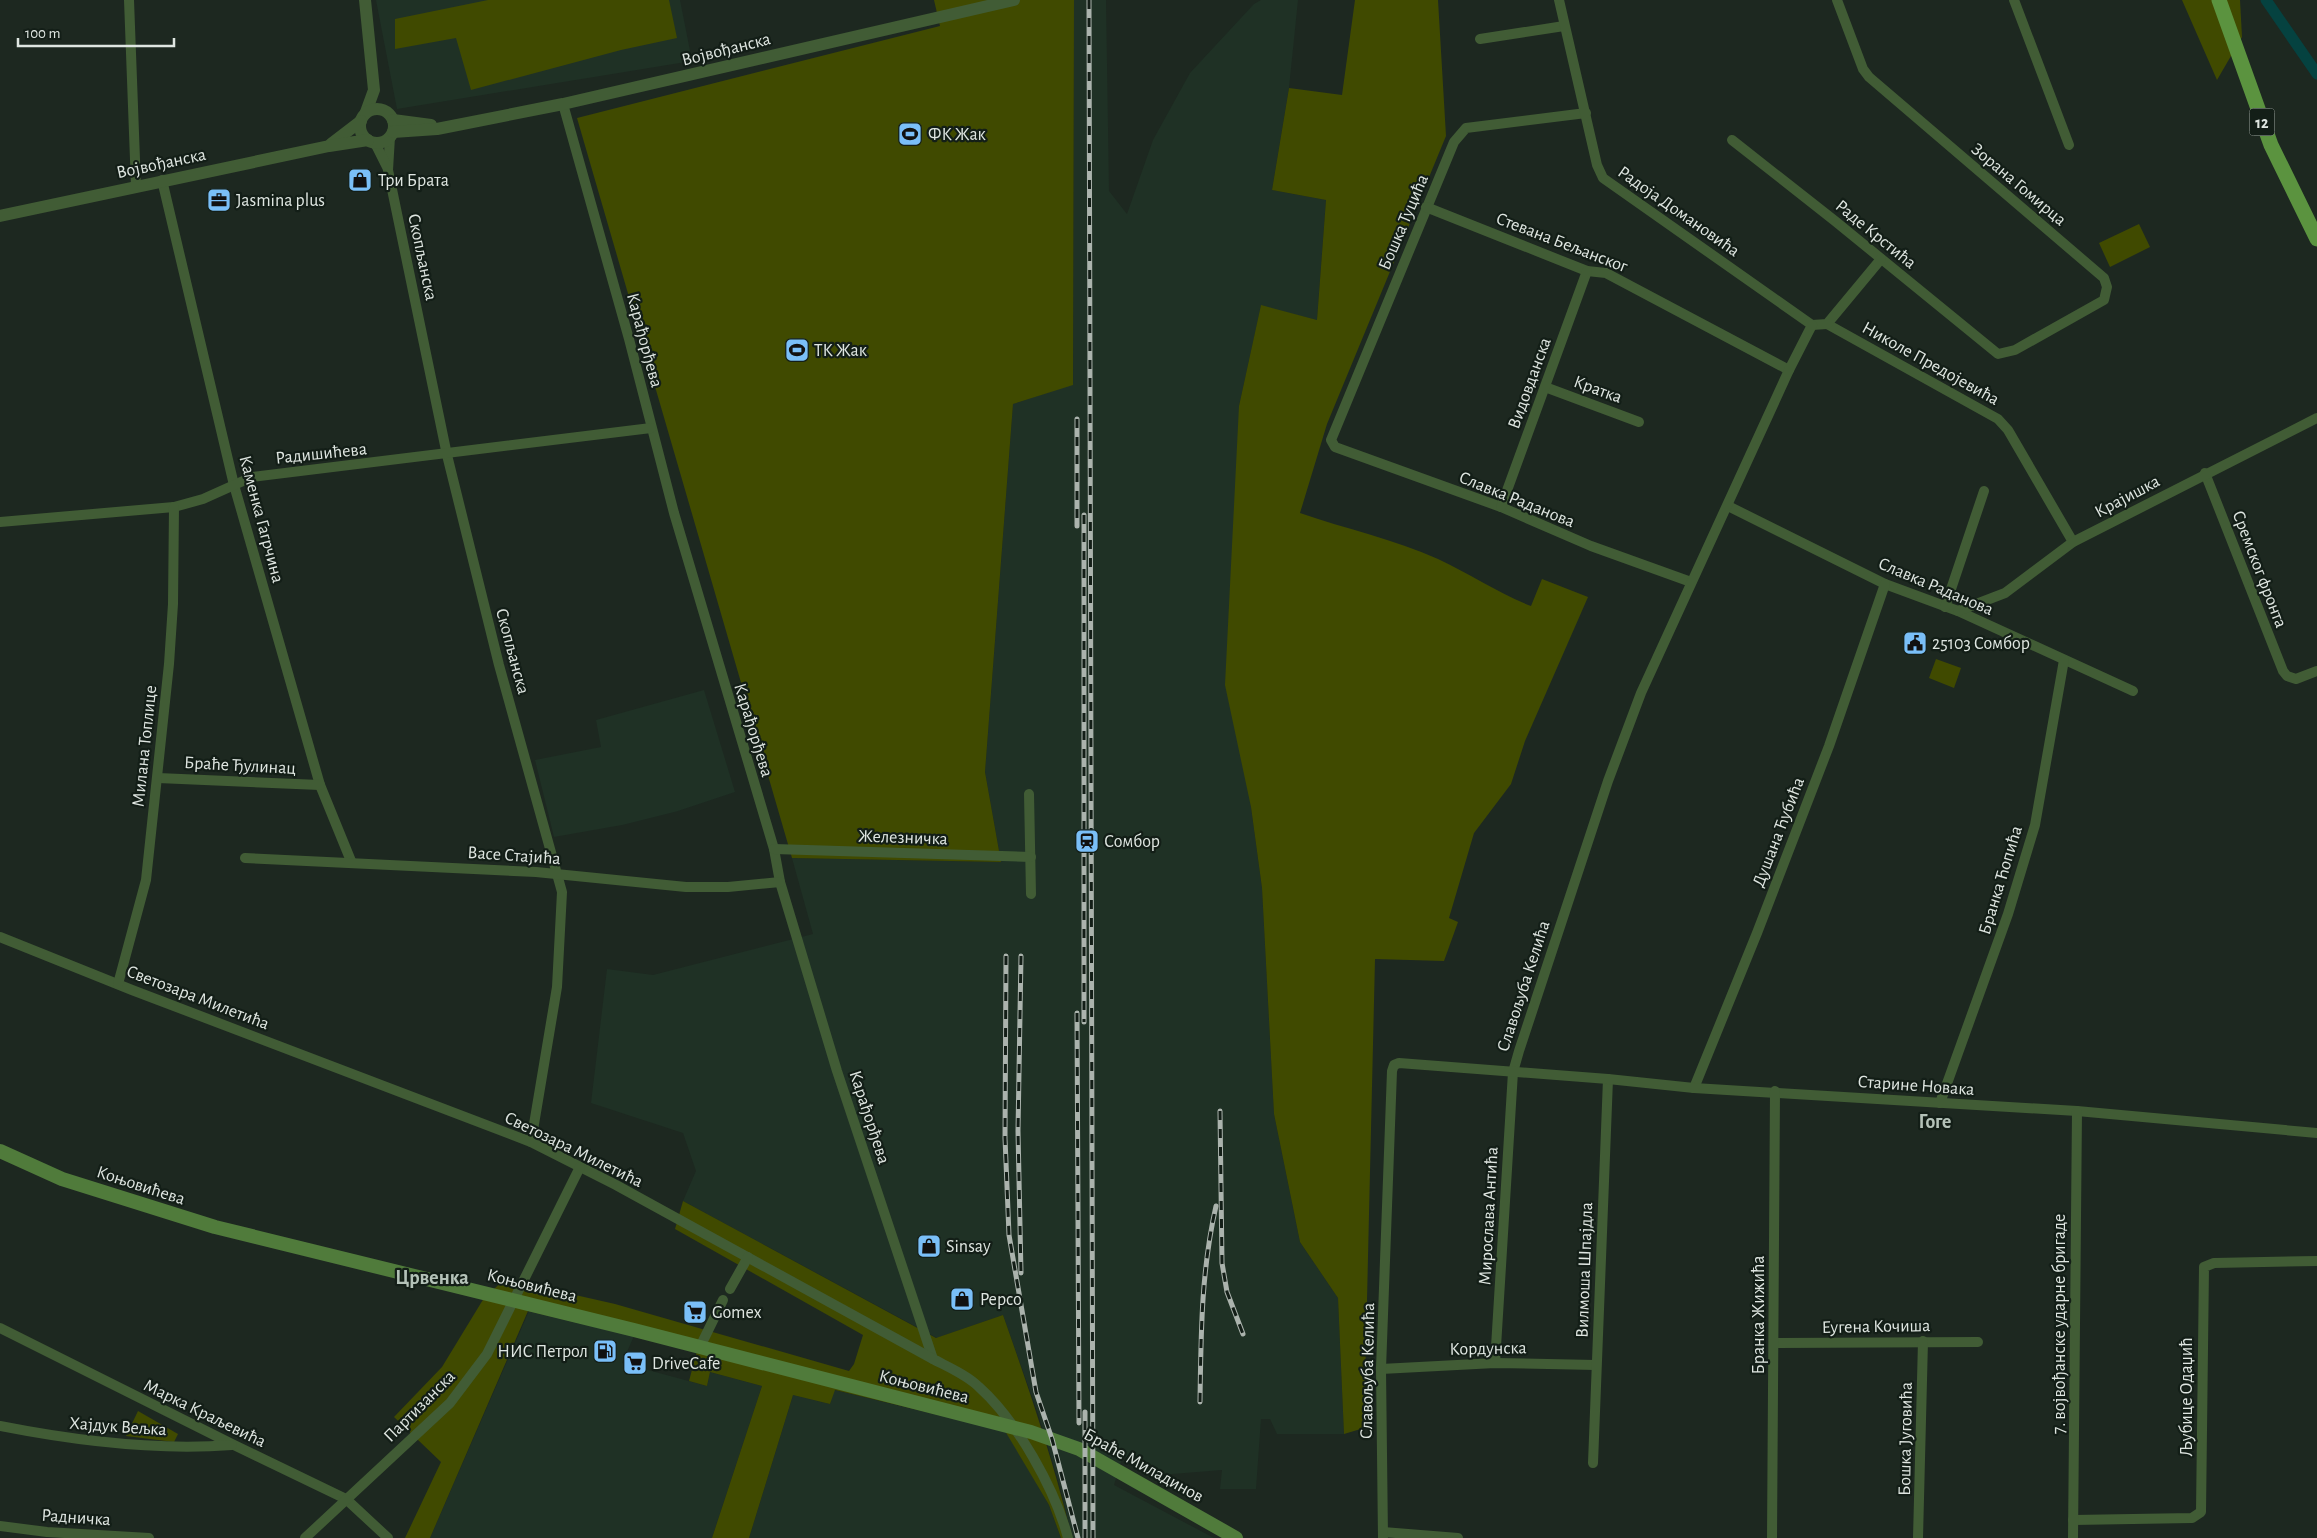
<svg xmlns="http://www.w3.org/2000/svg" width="2317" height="1538" font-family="'Alegreya Sans',sans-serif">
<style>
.built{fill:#1f3125}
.green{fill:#404a00}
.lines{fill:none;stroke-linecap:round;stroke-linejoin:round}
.canal{stroke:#054240;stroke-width:11}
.minor{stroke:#415c35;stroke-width:10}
.tertiary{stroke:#415c35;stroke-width:12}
.secondary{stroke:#507b3b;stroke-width:14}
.primary{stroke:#5b933f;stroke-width:15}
.rail-casing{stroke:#abb3ad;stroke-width:5}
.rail{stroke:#131e17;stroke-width:3;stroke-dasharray:9;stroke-linecap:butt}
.labels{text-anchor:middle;stroke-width:4.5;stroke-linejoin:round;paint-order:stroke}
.shield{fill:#131e17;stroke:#a2aaa4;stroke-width:1}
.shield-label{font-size:16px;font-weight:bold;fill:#dfe6e1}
.street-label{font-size:18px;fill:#dfe6e1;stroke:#131e17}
.poi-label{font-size:18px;fill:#dfe6e1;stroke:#131e17;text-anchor:start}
.quarter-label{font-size:20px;font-weight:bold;fill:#b4c2b8;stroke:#131e17}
</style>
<rect width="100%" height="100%" fill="#1d2820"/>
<g class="built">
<path d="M376,0H680L692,61L397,109Z"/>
<path d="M1074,0H1106L1109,191L1127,214L1153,140L1190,73L1254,4L1261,0H1298L1289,88L1272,190L1326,200L1317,320L1261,306L1239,406L1251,807L1262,888L1274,1114L1300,1242L1338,1298L1344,1434H1277L1270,1419H1261L1256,1489H1220L1222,1470L1160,1475L1123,1455L1114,1485L1214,1538H1072L1060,1487L1038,1414L1003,1315L937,1338L683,1201L696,1171L683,1133L591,1103L607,969L653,975L813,934L792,858L1001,862L985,772L1013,404L1073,384Z"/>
<path d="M704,690L735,792L678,811L622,825L554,837L535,760L601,747L596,720Z"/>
<path d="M529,1311L634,1336L622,1363L707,1386L710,1372L762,1386L712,1538H430Z"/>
<path d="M834,1390L1006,1431L1049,1505L1061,1538H749L793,1395L830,1404Z"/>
</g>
<g class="green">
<path d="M488,0H669L677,38L621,50L471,90L456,38L395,49V19Z"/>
<path d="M934,0H1074L1073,385L1013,404L985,772L1001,862L792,858L577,118L940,26Z"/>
<path d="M1355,0H1438L1446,136L1327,424L1300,513C1346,529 1394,539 1438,559C1470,574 1498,593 1531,606L1542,579L1588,597L1525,741L1511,784L1474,833L1449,918L1458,922L1444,961L1375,959L1364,1428L1344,1434L1338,1298L1300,1242L1274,1114L1262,888L1251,807L1225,685L1239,406L1261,305L1317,320L1326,200L1272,190L1289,88L1342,95Z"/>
<path d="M2182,0H2240L2242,37L2217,80Z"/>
<path d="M2139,224L2150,247L2110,267L2099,243Z"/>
<path d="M1936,659L1961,668L1954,688L1929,678Z"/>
<path d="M683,1201L936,1338L1003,1315C1029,1389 1054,1462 1072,1538H1061L1049,1505L1005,1431L835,1390L830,1404L793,1395L749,1538H712L762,1386L710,1372L707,1386L689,1381L697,1351L528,1311L430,1538H405L441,1462L394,1417L442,1367L484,1298L505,1279L615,1304L849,1371L854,1364L863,1335L675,1229Z"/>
<path d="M138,1411L178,1434L174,1442L126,1436Z"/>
</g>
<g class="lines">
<path class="canal" d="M2266,0L2317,74"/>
<g class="minor">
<path d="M129,0L136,186"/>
<path d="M2014,0L2069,145"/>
<path d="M1480,39L1564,26"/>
<path d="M563,104L629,339L674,513L774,849L780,882L837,1071L933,1359"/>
<path d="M1586,113L1466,128L1454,142L1331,440L1335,447L1501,507L1591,546L1691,582"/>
<path d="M390,137L388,170L447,455L499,665L562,892L557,987L531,1142"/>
<path d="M1732,140L1835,221L1998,354L2015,350L2104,300L2107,287L2104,278L1869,77L1863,69L1837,0"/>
<path d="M375,143L388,169"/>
<path d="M162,180L234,485L320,785L351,861"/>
<path d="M1426,207L1587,271L1606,273L1789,370"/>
<path d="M1827,324L1998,419L2008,430L2073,542"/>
<path d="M1812,325L1827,324L1881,259"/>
<path d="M1545,387L1639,422"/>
<path d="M2205,473L2283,671L2287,676L2296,679L2317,671"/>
<path d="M1728,506L1885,584L1958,611L2133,691"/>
<path d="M1501,507L1587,271"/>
<path d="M0,522L174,507L203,499L252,477L651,428"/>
<path d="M1945,607L1984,491"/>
<path d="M1958,611L2005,593L2073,542L2317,418"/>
<path d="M158,778L320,785"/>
<path d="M1029,794L1031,894"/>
<path d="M774,849L1031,857"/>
<path d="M245,858L536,872L686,887H728L780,882"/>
<path d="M0,937L132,990L531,1142L616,1185L933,1359C948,1367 967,1375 979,1387C1017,1421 1055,1489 1068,1538"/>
<path d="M118,984L146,880L169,664L173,604L174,507"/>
<path d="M1694,1088L1757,933L1829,746L1885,584"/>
<path d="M1940,1103L2008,914L2035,825L2064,660"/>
<path d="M730,1289L748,1257"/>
<path d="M0,1328L234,1445L346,1499L388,1538"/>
<path d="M1774,1343L1978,1342"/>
<path d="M700,1347L723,1300"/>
<path d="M1495,1363L1513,1072L1519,1051L1608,781L1641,693L1789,370L1812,325L1603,178L1597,165L1559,0"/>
<path d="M1381,1369L1495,1363L1596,1365"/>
<path d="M0,1426C76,1441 155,1451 232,1445"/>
<path d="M1593,1463L1608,1079"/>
<path d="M2073,1520L2192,1518L2201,1512L2204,1267L2214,1263L2317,1261"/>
<path d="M0,1526L47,1532L149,1538"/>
<path d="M1383,1532L1458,1538"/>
<path d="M305,1538L450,1403L487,1354L580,1167"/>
<path d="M1383,1538L1381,1369L1392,1071L1394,1065L1399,1063L1608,1079L1694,1088L2077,1111L2317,1133"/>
<path d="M1772,1538L1775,1091"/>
<path d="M1918,1538L1923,1341"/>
<path d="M2073,1538L2077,1111"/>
</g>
<g class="tertiary">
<path d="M365,0L374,90L366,112"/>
<circle cx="377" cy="126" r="17"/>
<path d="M393,120L431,125"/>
<path d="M393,132L437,129L563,104L1014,0"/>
<path d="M331,144L361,121"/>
<path d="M0,216L329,146L368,140"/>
</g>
<path class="secondary" d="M0,1151L62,1179L215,1227L634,1330L1031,1432L1079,1449L1236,1538"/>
<path class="primary" d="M2219,0L2271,145L2317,239"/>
<g class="rail-casing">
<g id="rail">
<path d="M1089,0L1093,1538"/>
<path d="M1077,419V526"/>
<path d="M1084,515V1022"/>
<path d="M1006,956L1005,1138L1009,1235L1036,1392L1052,1439L1078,1538"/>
<path d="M1021,956L1018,1131L1021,1273"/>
<path d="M1077,1013L1079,1423"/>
<path d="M1220,1111L1222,1263L1227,1292L1243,1334"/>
<path d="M1200,1402C1201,1334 1201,1272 1216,1206"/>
<path d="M1085,1538V1412"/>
</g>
</g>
<use href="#rail" class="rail"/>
</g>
<defs>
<g id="stadium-square" transform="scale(1.25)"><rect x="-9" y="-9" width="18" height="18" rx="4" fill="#7abff8" stroke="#131e17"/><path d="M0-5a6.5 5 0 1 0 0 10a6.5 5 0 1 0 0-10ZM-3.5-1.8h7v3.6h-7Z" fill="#111"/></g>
<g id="shop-square" transform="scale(1.25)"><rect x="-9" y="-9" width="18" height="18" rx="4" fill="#7abff8" stroke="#131e17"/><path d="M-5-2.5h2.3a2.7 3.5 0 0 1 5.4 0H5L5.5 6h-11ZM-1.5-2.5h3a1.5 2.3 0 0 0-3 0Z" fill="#111"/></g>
<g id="office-square" transform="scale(1.25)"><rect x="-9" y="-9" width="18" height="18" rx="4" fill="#7abff8" stroke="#131e17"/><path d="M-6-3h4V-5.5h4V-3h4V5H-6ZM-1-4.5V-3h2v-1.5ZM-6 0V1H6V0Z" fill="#111"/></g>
<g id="civic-square" transform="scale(1.25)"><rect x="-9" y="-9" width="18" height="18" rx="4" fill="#7abff8" stroke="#131e17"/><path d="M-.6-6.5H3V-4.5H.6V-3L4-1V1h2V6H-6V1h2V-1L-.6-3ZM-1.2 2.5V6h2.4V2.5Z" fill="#111"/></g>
<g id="station-square" transform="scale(1.25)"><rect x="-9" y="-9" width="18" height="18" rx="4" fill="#7abff8" stroke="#131e17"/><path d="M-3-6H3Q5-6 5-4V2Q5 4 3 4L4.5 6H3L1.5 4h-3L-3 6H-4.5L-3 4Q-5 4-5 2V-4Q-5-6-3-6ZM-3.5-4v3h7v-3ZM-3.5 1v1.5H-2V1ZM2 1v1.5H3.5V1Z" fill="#111"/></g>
<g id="supermarket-square" transform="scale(1.25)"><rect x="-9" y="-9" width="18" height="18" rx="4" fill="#7abff8" stroke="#131e17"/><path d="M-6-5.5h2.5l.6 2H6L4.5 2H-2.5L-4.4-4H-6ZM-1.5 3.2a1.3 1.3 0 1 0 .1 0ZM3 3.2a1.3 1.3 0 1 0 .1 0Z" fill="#111"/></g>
<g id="fuel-square" transform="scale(1.25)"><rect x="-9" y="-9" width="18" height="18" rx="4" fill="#7abff8" stroke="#131e17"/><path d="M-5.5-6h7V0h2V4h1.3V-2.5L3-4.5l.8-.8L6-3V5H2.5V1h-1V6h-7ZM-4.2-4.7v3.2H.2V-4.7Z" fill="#111"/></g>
</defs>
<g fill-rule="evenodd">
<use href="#stadium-square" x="910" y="134"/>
<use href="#shop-square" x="360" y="180"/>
<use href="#office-square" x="219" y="200"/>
<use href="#stadium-square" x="797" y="350"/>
<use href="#civic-square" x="1915" y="643"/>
<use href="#station-square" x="1087" y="841"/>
<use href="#shop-square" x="929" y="1246"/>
<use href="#shop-square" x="962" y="1299"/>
<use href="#supermarket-square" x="695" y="1312"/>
<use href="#fuel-square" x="605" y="1351"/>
<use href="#supermarket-square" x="635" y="1363"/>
</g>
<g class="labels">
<rect class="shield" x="2249.5" y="108.5" width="25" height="27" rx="4"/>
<g class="shield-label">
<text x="2262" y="128">12</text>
</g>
<g class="street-label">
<text transform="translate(726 49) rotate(-14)" y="6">Војвођанска</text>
<text transform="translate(161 163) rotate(-12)" y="6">Војвођанска</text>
<text transform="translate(2019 184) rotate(40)" y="6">Зорана Гомирца</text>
<text transform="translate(1679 211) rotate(35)" y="6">Радоја Домановића</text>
<text transform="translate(1403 222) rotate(-67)" y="6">Бошка Туцића</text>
<text transform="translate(1876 234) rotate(39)" y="6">Раде Крстића</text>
<text transform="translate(1562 242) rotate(21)" y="6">Стевана Бељанског</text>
<text transform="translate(423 257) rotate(78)" y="6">Скопљанска</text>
<text transform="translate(645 340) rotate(75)" y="6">Карађорђева</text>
<text transform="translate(1931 363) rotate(29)" y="6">Николе Предојевића</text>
<text transform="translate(1529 383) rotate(-70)" y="6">Видовданска</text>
<text transform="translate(1598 389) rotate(20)" y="6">Кратка</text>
<text transform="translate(321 453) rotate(-6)" y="6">Радишићева</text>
<text transform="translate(2127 496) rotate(-28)" y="6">Крајишка</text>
<text transform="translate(1517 499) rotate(22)" y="6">Славка Раданова</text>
<text transform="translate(262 519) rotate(75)" y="6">Каменка Гагрчина</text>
<text transform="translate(2260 569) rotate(69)" y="6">Сремског фронта</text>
<text transform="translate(1936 586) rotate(23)" y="6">Славка Раданова</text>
<text transform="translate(513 651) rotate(75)" y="6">Скопљанска</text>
<text transform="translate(754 730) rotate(73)" y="6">Карађорђева</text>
<text transform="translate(144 746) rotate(-84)" y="6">Милана Топлице</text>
<text transform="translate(240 765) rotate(3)" y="6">Браће Ђулинац</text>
<text transform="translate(1778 832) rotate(-69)" y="6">Душана Ћубића</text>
<text transform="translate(903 837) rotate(2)" y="6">Железничка</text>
<text transform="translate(514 855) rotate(4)" y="6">Васе Стајића</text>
<text transform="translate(2000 880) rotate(-73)" y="6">Бранка Ћопића</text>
<text transform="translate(1523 986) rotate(-72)" y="6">Славољуба Келића</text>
<text transform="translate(198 997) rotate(21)" y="6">Светозара Милетића</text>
<text transform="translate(1916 1085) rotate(4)" y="6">Старине Новака</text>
<text transform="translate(870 1117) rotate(72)" y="6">Карађорђева</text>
<text transform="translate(574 1149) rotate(26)" y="6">Светозара Милетића</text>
<text transform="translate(141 1185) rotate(18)" y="6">Коњовићева</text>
<text transform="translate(1488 1216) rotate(-87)" y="6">Мирослава Антића</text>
<text transform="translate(1584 1270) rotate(-88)" y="6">Вилмоша Шпајдла</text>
<text transform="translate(532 1285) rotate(14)" y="6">Коњовићева</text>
<text transform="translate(1758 1315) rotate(-90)" y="6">Бранка Жижића</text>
<text transform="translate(2059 1324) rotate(-90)" y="6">7. војвођанске ударне бригаде</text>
<text transform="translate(1876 1326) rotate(-1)" y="6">Еугена Кочиша</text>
<text transform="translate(1488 1348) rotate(-1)" y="6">Кордунска</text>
<text transform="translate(1367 1371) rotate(-89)" y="6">Славољуба Келића</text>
<text transform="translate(924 1386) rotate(14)" y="6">Коњовићева</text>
<text transform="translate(2186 1397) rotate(-90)" y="6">Љубице Одаџић</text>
<text transform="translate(419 1406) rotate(-45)" y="6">Партизанска</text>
<text transform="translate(205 1413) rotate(26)" y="6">Марка Краљевића</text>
<text transform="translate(118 1426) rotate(4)" y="6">Хајдук Вељка</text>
<text transform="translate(1905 1439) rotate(-89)" y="6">Бошка Југовића</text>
<text transform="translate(1144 1465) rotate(29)" y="6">Браће Миладинов</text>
<text transform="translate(76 1517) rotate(4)" y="6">Радничка</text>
</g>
<g class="poi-label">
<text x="928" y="140">ФК Жак</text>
<text x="378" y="186">Три Брата</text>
<text x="236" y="206">Jasmina plus</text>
<text x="814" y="356">ТК Жак</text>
<text x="1932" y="649">25103 Сомбор</text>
<text x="1104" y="847">Сомбор</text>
<text x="946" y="1252">Sinsay</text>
<text x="980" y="1305">Pepco</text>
<text x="712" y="1318">Gomex</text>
<text x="588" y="1357" text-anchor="end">НИС Петрол</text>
<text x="652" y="1369">DriveCafe</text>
</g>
<g class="quarter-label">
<text x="1935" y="1128">Гоге</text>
<text x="432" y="1284">Црвенка</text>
</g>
</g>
<path d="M18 38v8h156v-8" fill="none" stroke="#dfe6e1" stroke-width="2.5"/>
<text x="25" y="38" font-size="15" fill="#dfe6e1" stroke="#131e17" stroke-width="4" paint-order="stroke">100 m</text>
</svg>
